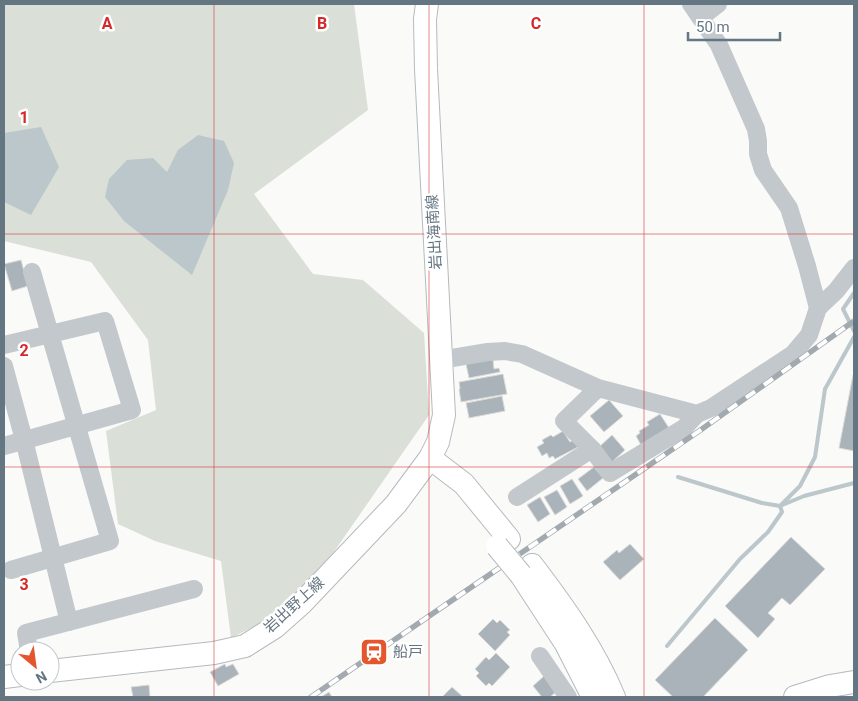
<svg xmlns="http://www.w3.org/2000/svg" width="858" height="701" font-family="Roboto,'Noto Sans JP',sans-serif">
<style>
.green{fill:#dadfd7}
.water{fill:#bbc7cb}
.lines{fill:none;stroke-linecap:round;stroke-linejoin:round}
.stream{stroke:#bbc7cb;stroke-width:4}
.building{fill:#aab3b9;stroke:#dcdcda}
.major-casing{stroke:#b5babe;stroke-width:24}
.minor{stroke:#c3c8cc;stroke-width:18}
.major{stroke:#fff;stroke-width:22}
.rail-casing{stroke:#a2aab0;stroke-width:5.5}
.rail{stroke:#fff;stroke-width:4;stroke-dasharray:11;stroke-linecap:butt}
.major-bridge-casing{stroke:#b5babe;stroke-width:24;stroke-linecap:butt}
.major-bridge{stroke:#fff;stroke-width:22}
.grid{fill:none;stroke:#d62828;stroke-width:1;stroke-opacity:0.55}
.labels{text-anchor:middle;stroke-width:5;stroke-linejoin:round;paint-order:stroke}
.street-label{font-size:15px;fill:#657683;stroke:#fff}
.poi-label{font-size:15px;fill:#657683;stroke:#fff;text-anchor:start}
.grid-label{font-size:16px;text-anchor:middle;font-weight:bold;fill:#d62828;stroke:#fff;stroke-width:5;stroke-linejoin:round;paint-order:stroke}
</style>
<rect width="100%" height="100%" fill="#fafaf8"/>
<path class="green" d="M4,4H354L368,110L254,194L313,274L363,280L424,333L429,415L315,579L281,613L231,638L221,561L155,541L118,524L106,431L156,410L148,340L91,262L4,241Z"/>
<g class="water">
<path d="M41,127L59,167L31,215L4,202V133Z"/>
<path d="M198,135L224,141L234,163L228,190L192,275L124,221L105,197L109,179L127,160L153,158L167,172L178,150Z"/>
</g>
<g class="lines">
<g class="stream">
<path d="M854,293L843,309L854,331"/>
<path d="M678,477L762,503L780,506L804,496L854,483"/>
<path d="M780,506L800,486L815,457L825,389L854,337"/>
<path d="M667,646L740,559L768,532L782,512L780,506"/>
</g>
</g>
<g class="building">
<path d="M21,260L28,286L12,291L4,264Z"/>
<path d="M493,359L494,369L499,368L500,372L469,378L466,364Z"/>
<path d="M503,374L507,394L461,402L459,389H460L459,382Z"/>
<path d="M853,375L854,376V451L839,448Z"/>
<path d="M502,396L505,411L469,418L466,403Z"/>
<path d="M609,400L623,416L604,432L590,416Z"/>
<path d="M660,414L669,428L641,445L636,436L640,433L639,431L649,425L647,422Z"/>
<path d="M563,431L570,442L575,439L580,446L555,459L553,456L549,458L547,453L542,456L537,447L544,443L542,440L551,435L553,437Z"/>
<path d="M612,435L625,450L612,462L599,447Z"/>
<path d="M594,467L603,478L587,491L578,479Z"/>
<path d="M572,479L583,496L570,504L560,486Z"/>
<path d="M557,490L567,507L555,515L544,497Z"/>
<path d="M540,497L550,514L538,522L527,505Z"/>
<path d="M791,537L825,569L790,605L782,598L768,613L775,619L758,638L725,606Z"/>
<path d="M630,544L644,559L620,580L603,562L617,550L619,553Z"/>
<path d="M715,618L748,650L703,697H673L655,680Z"/>
<path d="M493,619L497,623L500,620L510,630L507,632L510,635L495,651L478,634Z"/>
<path d="M496,653L510,667L492,686L489,683L486,686L476,676L479,673L475,669L486,657L489,660Z"/>
<path d="M225,664L226,667L233,664L239,674L218,686L210,672Z"/>
<path d="M544,676L557,691L550,697H542L533,686Z"/>
<path d="M149,685L150,697H133L131,687Z"/>
<path d="M452,687L463,697H442Z"/>
<path d="M329,692L332,697H321Z"/>
</g>
<g class="lines">
<g class="major-casing">
<g id="major">
<path d="M430,458L464,484L509,539"/>
<path d="M532,565C564,607 594,649 614,697"/>
<path d="M521,575L566,644L593,697"/>
<path d="M50,671L214,653L245,646L275,627L302,603L396,504L430,458L438,442L444,415L426,69L425,19L427,4"/>
<path d="M4,677L20,675"/>
<path d="M795,697L830,686L854,682"/>
</g>
</g>
<g class="minor">
<path d="M691,4L719,45L756,129L758,141V154L763,170L789,208L807,266L818,308"/>
<path d="M701,17L718,4"/>
<path d="M4,345L105,321L132,410L4,446"/>
<path d="M440,360L488,352L505,351L522,354L598,388L697,414L684,428L610,473L592,449L564,421L598,388"/>
<path d="M4,366L24,440L69,622"/>
<path d="M697,414L711,408L793,354L809,335L818,308L836,291L854,268"/>
<path d="M517,497L592,449"/>
<path d="M11,570L110,541L32,272"/>
<path d="M29,651L26,633L194,589"/>
<path d="M540,656L568,697"/>
</g>
<use href="#major" class="major"/>
<g class="rail-casing">
<path id="rail" d="M311,697L702,429L854,321"/>
</g>
<use href="#rail" class="rail"/>
<g class="major-bridge-casing">
<path id="major-bridge" d="M497,546L521,575"/>
</g>
<use href="#major-bridge" class="major-bridge"/>
</g>
<path class="grid" d="M214,4V697M429,4V697M644,4V697M4,234H854M4,467H854"/>
<defs>
<g id="station-square" transform="scale(1.4375)"><rect x="-9" y="-9" width="18" height="18" rx="4" fill="#e4572e" stroke="#fff"/><path d="M-3-6H3Q5-6 5-4V2Q5 4 3 4L4.5 6H3L1.5 4h-3L-3 6H-4.5L-3 4Q-5 4-5 2V-4Q-5-6-3-6ZM-3.5-4v3h7v-3ZM-3.5 1v1.5H-2V1ZM2 1v1.5H3.5V1Z" fill="#fff"/></g>
</defs>
<g fill-rule="evenodd">
<use href="#station-square" x="374" y="652"/>
</g>
<g class="labels">
<g class="street-label">
<text transform="translate(434 232) rotate(-93)" y="5">岩出海南線</text>
<text transform="translate(294 605) rotate(-42)" y="5">岩出野上線</text>
</g>
<g class="poi-label">
<text x="393" y="657">船戸</text>
</g>
</g>
<g class="grid-label">
<text x="107" y="29">A</text>
<text x="322" y="29">B</text>
<text x="536" y="29">C</text>
<text x="24" y="123">1</text>
<text x="24" y="356">2</text>
<text x="24" y="590">3</text>
</g>
<rect width="858" height="701" fill="none" stroke="#657683" stroke-width="10"/>
<g transform="translate(35 666) rotate(151)"><circle r="24" fill="#ffffff" stroke="#c1c8cd"/>
<path d="M0-4L9 19L0 12L-9 19Z" fill="#e4572e"/>
<text y="-8" font-size="14" font-weight="bold" text-anchor="middle" fill="#657683">N</text>
</g>
<path d="M688 32v8h92v-8" fill="none" stroke="#657683" stroke-width="2.5"/>
<text x="696" y="32" font-size="15" fill="#657683" stroke="#ffffff" stroke-width="4" paint-order="stroke">50 m</text>
</svg>
